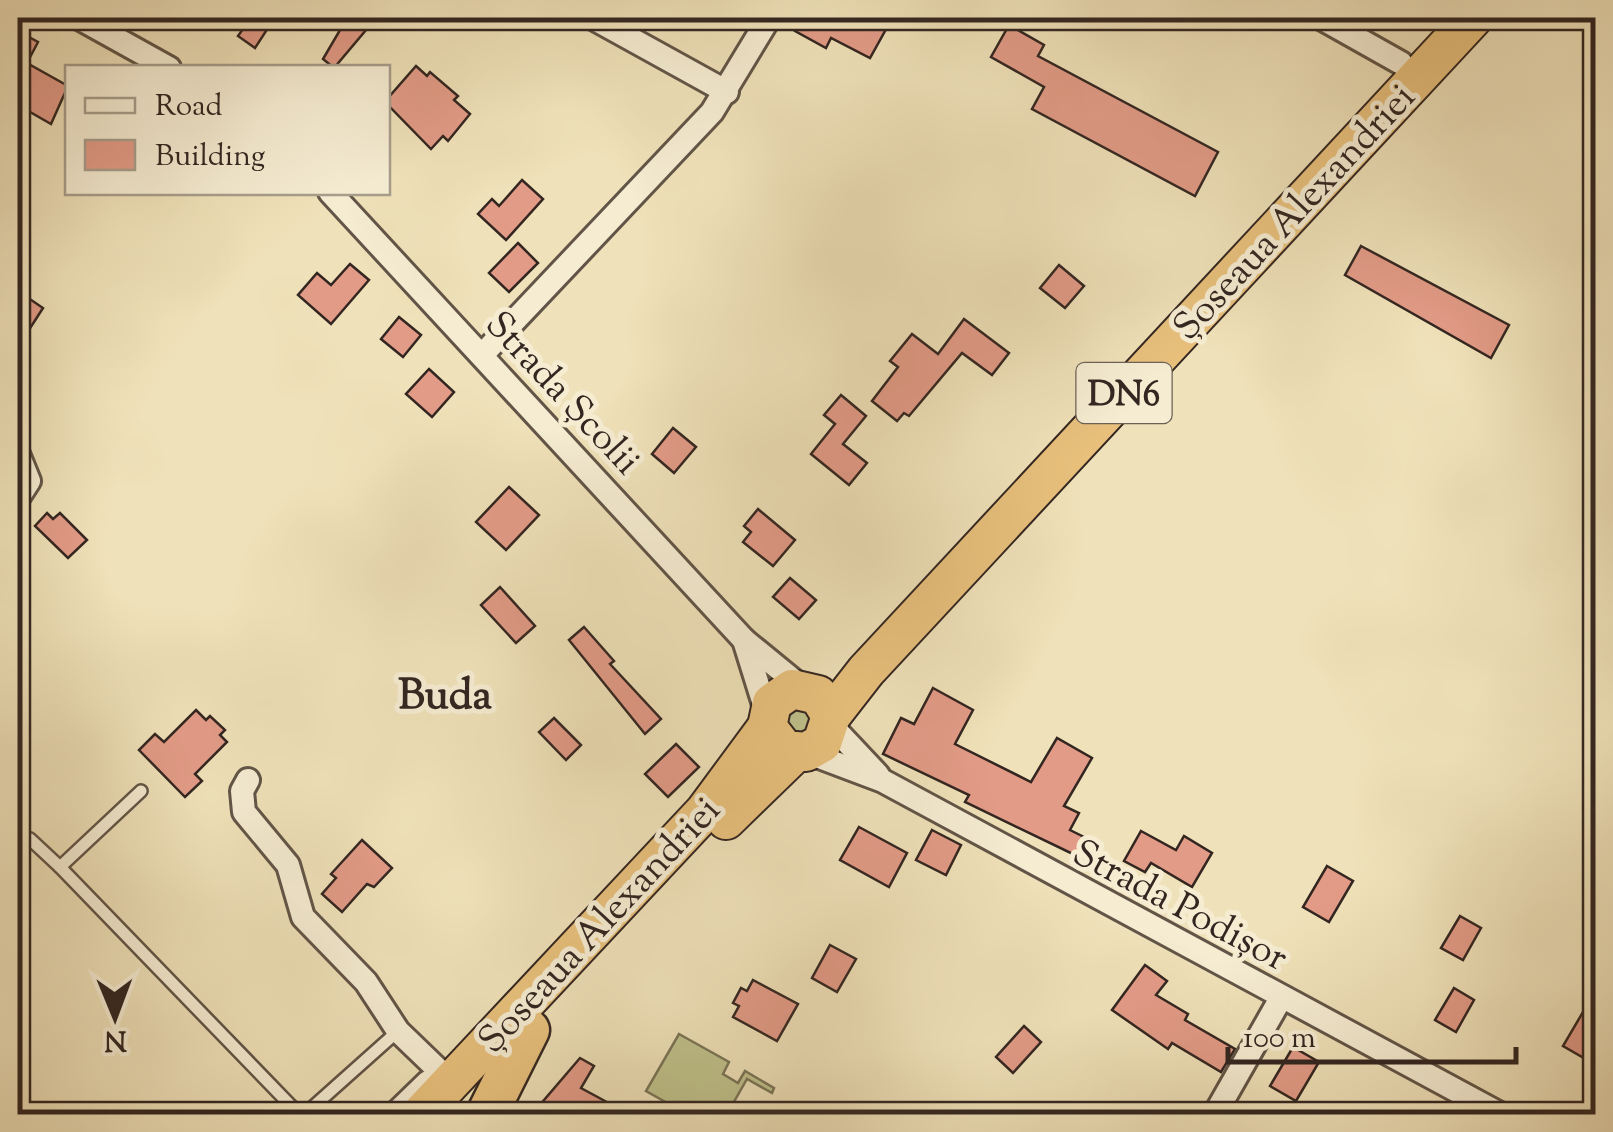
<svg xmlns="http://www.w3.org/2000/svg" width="1613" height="1132" font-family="'Sorts Mill Goudy',serif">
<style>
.green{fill:#bfc18b;stroke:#797456;stroke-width:2.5}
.building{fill:#e29b87;stroke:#332621;stroke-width:2.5}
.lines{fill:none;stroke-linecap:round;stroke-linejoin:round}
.service-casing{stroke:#625547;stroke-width:16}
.minor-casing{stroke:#625547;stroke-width:28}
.trunk-casing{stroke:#332621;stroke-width:42}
.motorway-casing{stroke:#332621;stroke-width:45}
.service{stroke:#f5ecd2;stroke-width:11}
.minor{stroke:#f5ecd2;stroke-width:22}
.trunk{stroke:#e8c07c;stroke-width:38}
.motorway{stroke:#e8c07c;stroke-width:40}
.labels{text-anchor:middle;stroke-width:10;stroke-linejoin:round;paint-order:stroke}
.shield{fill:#f5ecd2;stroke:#6d6156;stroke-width:2.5}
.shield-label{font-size:35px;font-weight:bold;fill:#332621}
.street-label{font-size:38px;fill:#332621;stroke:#f5ecd2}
.quarter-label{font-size:42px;font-weight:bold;fill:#332621;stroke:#f5ecd2}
</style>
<rect width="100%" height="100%" fill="#efe1b9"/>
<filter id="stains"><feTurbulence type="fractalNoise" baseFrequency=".002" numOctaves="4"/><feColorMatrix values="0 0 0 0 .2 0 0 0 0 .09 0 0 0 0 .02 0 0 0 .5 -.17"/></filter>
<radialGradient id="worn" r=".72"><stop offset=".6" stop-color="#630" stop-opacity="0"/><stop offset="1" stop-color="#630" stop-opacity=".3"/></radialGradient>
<g class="green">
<path d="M792,707L813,713L806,735L790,734L785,715Z"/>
<path d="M679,1034L729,1062L723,1074L738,1083L745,1071L774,1088L772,1093L747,1079L727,1114H687L646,1091Z"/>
</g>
<g class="building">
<path d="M223,18H258L270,25L255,48L238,36L243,29Z"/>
<path d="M347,18L366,30L334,68L323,59Z"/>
<path d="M802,18H882L890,22L870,58L831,38L826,48L795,31Z"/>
<path d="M1009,25L1044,45L1038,56L1218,152L1195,196L1032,109L1044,87L991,57Z"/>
<path d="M18,31L38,42L27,63L68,86L51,124L18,105Z"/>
<path d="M416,66L427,76L430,72L458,96L454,100L470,114L448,141L443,136L431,149L388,105V98Z"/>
<path d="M522,180L543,199L506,240L478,214L492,199L499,206Z"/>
<path d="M518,243L538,263L509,292L489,273Z"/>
<path d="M1361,246L1509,325L1491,358L1345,275Z"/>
<path d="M350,264L369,280L331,324L298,295L317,273L331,285Z"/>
<path d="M1059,265L1084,286L1065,308L1040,288Z"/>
<path d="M18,291L43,308L18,347Z"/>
<path d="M399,317L421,335L403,357L381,339Z"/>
<path d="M964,319L1009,353L992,375L962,353L909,416L904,413L897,421L872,401L898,367L890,361L912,334L938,354Z"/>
<path d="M429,369L454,392L432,417L406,394Z"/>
<path d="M841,395L866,416L843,444L867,463L849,485L811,454L835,424L824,415Z"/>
<path d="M673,428L696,447L674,473L652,454Z"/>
<path d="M509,487L539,515L506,550L476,522Z"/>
<path d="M758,509L795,540L773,566L743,542L751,532L744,526Z"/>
<path d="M47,513L53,519L60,513L87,540L68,558L35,526Z"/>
<path d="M790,578L816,600L799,619L773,597Z"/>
<path d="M500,587L535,626L516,643L481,605Z"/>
<path d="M584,627L614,661L610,664L661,719L645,734L569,640Z"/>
<path d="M933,688L973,710L955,744L1031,782L1057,738L1092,758L1064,806L1079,813L1070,830L1086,838L1077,856L965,802L969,795L883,754L901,718L914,724Z"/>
<path d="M196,710L206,720L210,716L225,730L220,735L227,742L195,774L202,781L185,797L139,750L155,734L164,742Z"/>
<path d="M554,718L581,745L566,760L539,732Z"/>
<path d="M676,744L699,767L668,797L645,774Z"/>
<path d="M859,827L907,853L889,887L840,860Z"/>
<path d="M932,830L961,845L946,875L916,860Z"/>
<path d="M1141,831L1176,850L1184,836L1212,853L1192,887L1151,863L1145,872L1124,861Z"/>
<path d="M362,840L392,868L374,887L367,884L342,912L322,894L336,878L331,874Z"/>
<path d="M1327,866L1353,881L1329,922L1303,907Z"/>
<path d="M1460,916L1481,928L1463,960L1441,948Z"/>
<path d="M830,945L856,959L837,992L812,978Z"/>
<path d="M1145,965L1167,981L1156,995L1188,1014L1185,1020L1235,1049L1221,1072L1172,1043L1168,1049L1112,1010Z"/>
<path d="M753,980L798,1004L777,1041L733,1017L739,1006L733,1003L741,988L747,991Z"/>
<path d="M1454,988L1474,1000L1456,1032L1435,1020Z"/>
<path d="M1583,1012L1596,1019V1065L1563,1046Z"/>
<path d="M1024,1026L1041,1042L1013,1073L996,1057Z"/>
<path d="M1293,1047L1319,1062L1296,1101L1270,1086Z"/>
<path d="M580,1058L594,1066L581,1088L629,1114H554L539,1106Z"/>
</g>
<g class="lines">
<g class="service-casing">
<g id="service">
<path d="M141,791L60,867L297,1112L305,1114L398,1031"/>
<path d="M30,839L60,867"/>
</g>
</g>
<g class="minor-casing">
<g id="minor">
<path d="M79,18L169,68"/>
<path d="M593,18L727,92"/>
<path d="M1321,18L1401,63"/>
<path d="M330,192L744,640L804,689"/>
<path d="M483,354L712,112L769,18"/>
<path d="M18,454L29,481L18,498"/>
<path d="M744,640L767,714"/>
<path d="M831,725L878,775"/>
<path d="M806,752L883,781L1500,1114"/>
<path d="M248,780L242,791L244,812L288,865L303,917L366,982L398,1031L452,1083"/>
<path d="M395,1114L428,1082"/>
<path d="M1215,1114L1281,998"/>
</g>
</g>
<g class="trunk-casing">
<g id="trunk">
<path d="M831,716L818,695L792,689L772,703L767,727L785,750L806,752L822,743L831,716L866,671L1473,18"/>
<path d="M726,820L796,752"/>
<path d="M421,1114L705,811L767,727"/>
</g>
</g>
<g class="motorway-casing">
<path id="motorway" d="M487,1114L529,1030"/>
</g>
<use href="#service" class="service"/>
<use href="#minor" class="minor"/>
<use href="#trunk" class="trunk"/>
<use href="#motorway" class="motorway"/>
</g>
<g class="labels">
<rect class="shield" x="1076.5" y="363" width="95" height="60" rx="8"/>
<g class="shield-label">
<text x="1124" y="405">DN6</text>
</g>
<g class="street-label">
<text transform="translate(1293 211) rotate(-47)" y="13">Șoseaua Alexandriei</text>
<text transform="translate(564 392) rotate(47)" y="13">Strada Școlii</text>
<text transform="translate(1181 904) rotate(28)" y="13">Strada Podișor</text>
<text transform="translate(598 924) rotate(-47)" y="13">Șoseaua Alexandriei</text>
</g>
<g class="quarter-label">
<text x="445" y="708">Buda</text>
</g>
</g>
<rect width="1613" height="1132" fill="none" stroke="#efe1b9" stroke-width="60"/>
<rect x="20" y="20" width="1573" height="1092" fill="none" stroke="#332621" stroke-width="5"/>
<rect x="30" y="30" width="1553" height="1072" fill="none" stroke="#332621" stroke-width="2.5"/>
<rect x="65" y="65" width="325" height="130" fill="#f5ecd2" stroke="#a79d8b" stroke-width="2.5"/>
<rect x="85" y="98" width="50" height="15" fill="#f5ecd2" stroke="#a79d8b" stroke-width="2.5"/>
<text x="155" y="115" font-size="30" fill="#332621">Road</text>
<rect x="85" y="140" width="50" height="30" fill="#e29b87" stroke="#a79d8b" stroke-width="2.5"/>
<text x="155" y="165" font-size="30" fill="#332621">Building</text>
<g transform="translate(115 1017) rotate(179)" stroke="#f5ecd2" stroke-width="8" paint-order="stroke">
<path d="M0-8L18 38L0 25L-18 38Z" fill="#332621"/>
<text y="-15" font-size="28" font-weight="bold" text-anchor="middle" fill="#332621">N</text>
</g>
<path d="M1228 1047v15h288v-15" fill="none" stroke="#332621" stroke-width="5"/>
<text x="1243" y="1047" font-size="30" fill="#332621" stroke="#f5ecd2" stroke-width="8" paint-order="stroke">100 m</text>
<rect width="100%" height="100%" filter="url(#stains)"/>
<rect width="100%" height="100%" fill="url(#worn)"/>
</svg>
